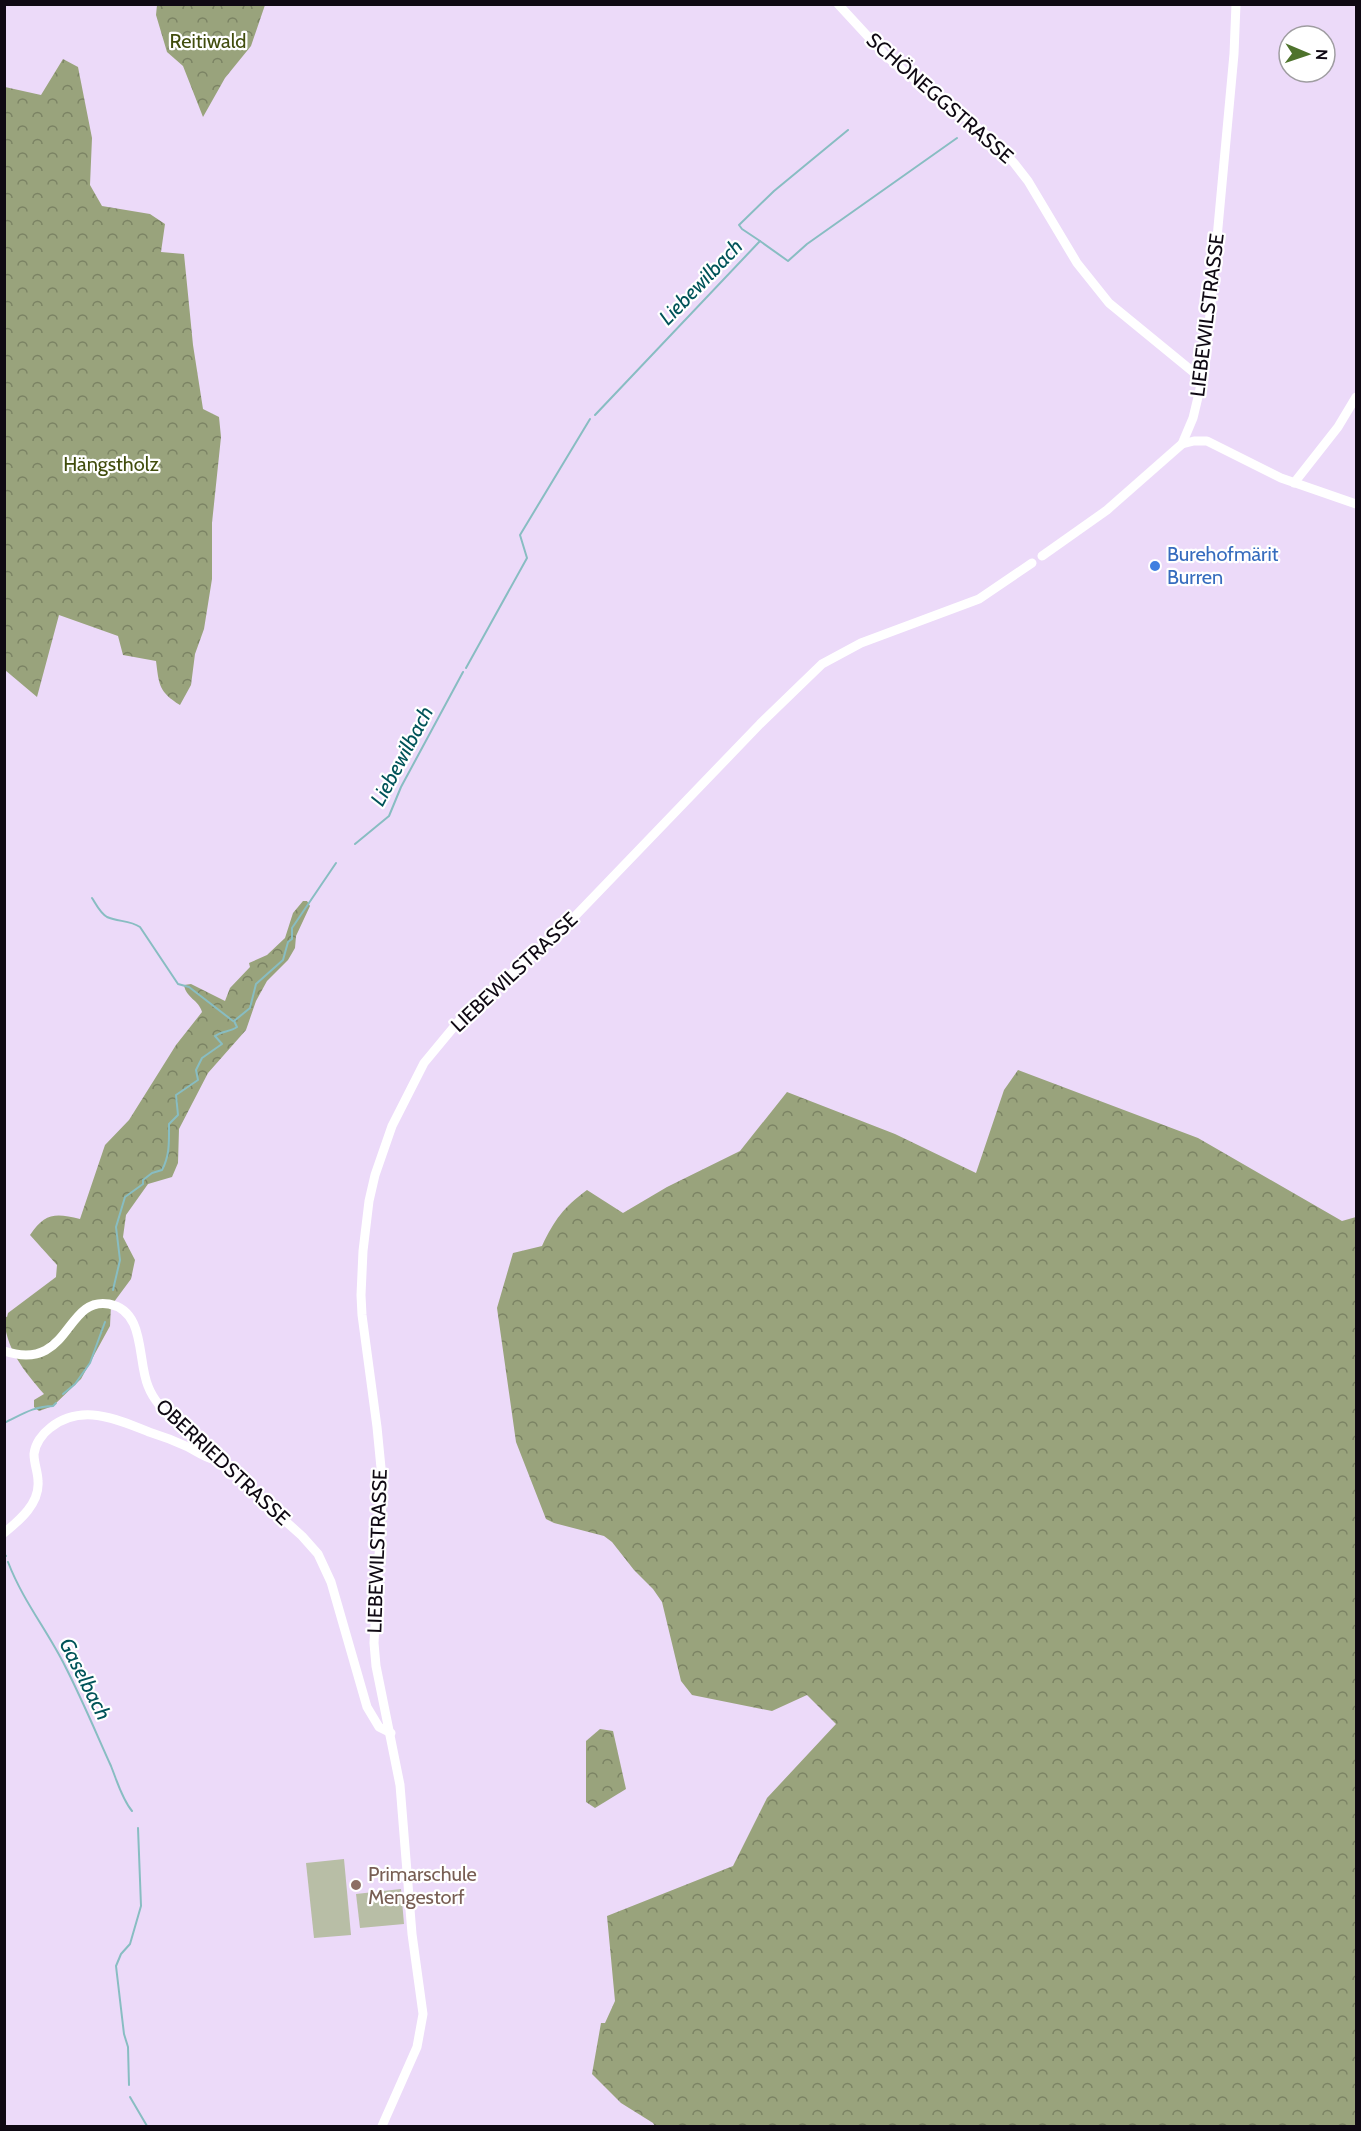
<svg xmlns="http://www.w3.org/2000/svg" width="1361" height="2131" font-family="Cabin,sans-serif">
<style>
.grass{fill:#b8bea6}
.forest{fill:url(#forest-crowns)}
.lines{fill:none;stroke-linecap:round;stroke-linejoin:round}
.stream{stroke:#88bdc2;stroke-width:2}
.minor{stroke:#fff;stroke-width:9}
.shop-dot{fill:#3f7fe0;stroke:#fff;stroke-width:2}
.education-dot{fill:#8d6e63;stroke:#fff;stroke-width:2}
.labels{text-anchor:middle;stroke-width:4.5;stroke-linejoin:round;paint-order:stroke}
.park-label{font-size:20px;fill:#414d0d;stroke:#fff}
.street-label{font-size:20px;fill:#0f0913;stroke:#fff}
.shop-label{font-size:20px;fill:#366cbe;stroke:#fff;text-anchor:start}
.education-label{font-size:20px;fill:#785e54;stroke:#fff;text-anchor:start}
.water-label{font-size:21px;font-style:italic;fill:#005359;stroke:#fff}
</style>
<defs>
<pattern id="forest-crowns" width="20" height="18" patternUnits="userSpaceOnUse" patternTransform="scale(1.5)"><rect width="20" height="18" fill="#99a37c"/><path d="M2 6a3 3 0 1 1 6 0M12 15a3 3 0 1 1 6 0" fill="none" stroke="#7b8364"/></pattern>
</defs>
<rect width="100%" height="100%" fill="#ecdaf9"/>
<g class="grass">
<path d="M344,1859L351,1935L314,1938L306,1863Z"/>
<path d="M401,1889L404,1924L360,1928L356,1894Z"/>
</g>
<g class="forest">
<path d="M157,5H265L251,46L225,78L203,117L183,66L167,52L156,15Z"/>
<path d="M63,59L78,67L92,138L90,185L102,206L150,214L165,224L161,252L184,254L193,345L203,409L219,417L221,437L212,523V579L204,629L195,654L191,685L180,705C159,692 159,685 156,661L123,655L118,636L59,615L37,697L5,670V87L41,95Z"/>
<path d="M303,901H307L310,906L296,936L295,948L288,960L267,981L256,1001L246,1030L208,1073L179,1129L178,1163L172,1177L148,1184L126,1215L123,1237L135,1260L131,1279L111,1306L110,1326L81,1379L53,1406L39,1411L34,1407V1400L44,1394C24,1371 5,1348 4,1316L7,1317L8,1313L56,1277L57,1265L30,1235C45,1213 55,1213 80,1219L105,1145L129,1120L176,1045L202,1012C199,1000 186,998 184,985L191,984L225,1001L230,988L250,967L249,963L267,955L285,938L293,913Z"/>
<path d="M1018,1070L1198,1138L1342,1221L1356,1217V2126H655L653,2123L621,2103L592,2074L601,2023H605L615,2001L607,1916L733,1866L767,1798L836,1724L807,1695L772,1711L692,1695L681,1681L662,1602L653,1589L634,1570L612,1542L604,1536L554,1523L546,1519L516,1442L497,1308L513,1253L542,1246C555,1219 563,1208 587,1190L623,1213L667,1187L740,1151L787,1092L895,1134L976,1173L1004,1090Z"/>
<path d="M600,1729L613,1731L626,1789L595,1808L586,1802V1741Z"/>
</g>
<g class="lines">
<g class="stream">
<path d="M760,241L742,229L739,225L774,191L848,130"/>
<path d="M595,415L760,241L788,261L807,244L957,138"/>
<path d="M466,668L527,558L520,535L590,419"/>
<path d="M355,844L389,816L401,787L463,672"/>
<path d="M92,898C96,904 100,913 107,917C118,922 130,920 140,927L178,984L189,987L233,1021"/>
<path d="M113,1290L120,1260L116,1227L125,1197L143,1184V1180L152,1173L162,1170C170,1155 169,1141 169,1124L178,1115L176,1095L198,1080L196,1070L202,1058L222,1044L215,1036C222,1031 230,1032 237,1027L234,1021L250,1008L256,984L283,960L288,942L292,939V928L336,863"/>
<path d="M63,1394L75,1384L90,1363L105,1322"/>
<path d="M4,1423C21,1415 34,1406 53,1406L56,1403"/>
<path d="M4,1554L6,1556"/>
<path d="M8,1562C23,1601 47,1630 65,1666C82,1699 96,1733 111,1766C117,1781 122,1799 132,1811"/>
<path d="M129,2085L128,2047L124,2034L116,1966L121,1954L130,1944L141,1906L138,1828"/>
<path d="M130,2097L147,2126"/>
</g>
<g class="minor">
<path d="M838,4L885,55L907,74L946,100L993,141L1014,163L1028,181L1077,263L1109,303L1203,380"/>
<path d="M1182,444L1194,441H1207L1281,478L1356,504"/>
<path d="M1294,483L1338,427L1356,397"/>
<path d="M1042,556L1107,510L1182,444L1193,418L1205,368L1234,54L1236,4"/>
<path d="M4,1351C71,1373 64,1296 109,1304C146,1311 137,1360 148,1386C154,1402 167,1414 179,1426L302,1536L318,1554L331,1582L367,1707L379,1727L391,1733"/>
<path d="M4,1533C20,1520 40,1503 38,1481C38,1472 34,1464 34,1454C35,1444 42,1434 50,1428C81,1403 117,1419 149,1432C162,1436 175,1441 188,1447C196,1451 203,1456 212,1459"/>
<path d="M382,2126L417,2047L423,2014L412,1934L400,1785L376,1666L374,1643L382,1503V1478L377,1427L362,1315L361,1295L363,1251L369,1201L375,1175L392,1126L424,1063L463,1016L478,1001L554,938L760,724L822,664L861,643L979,599L1032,563"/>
</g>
</g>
<circle class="shop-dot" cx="1155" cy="566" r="6"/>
<circle class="education-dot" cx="356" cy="1885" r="6"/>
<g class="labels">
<g class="park-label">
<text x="208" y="48">Reitiwald</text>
<text x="111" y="471">Hängstholz</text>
</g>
<g class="street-label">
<text transform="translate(940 98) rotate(41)" y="7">SCHÖNEGGSTRASSE</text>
<text transform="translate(1207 315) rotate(-83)" y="7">LIEBEWILSTRASSE</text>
<text transform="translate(514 972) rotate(-43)" y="7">LIEBEWILSTRASSE</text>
<text transform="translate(223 1462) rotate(43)" y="7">OBERRIEDSTRASSE</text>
<text transform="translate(377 1551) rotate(-88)" y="7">LIEBEWILSTRASSE</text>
</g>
<g class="shop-label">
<text x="1167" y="561">Burehofmärit<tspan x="1167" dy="23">Burren</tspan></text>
</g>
<g class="education-label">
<text x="368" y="1881">Primarschule<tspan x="368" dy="23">Mengestorf</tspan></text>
</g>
<g class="water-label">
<text transform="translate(701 282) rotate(-46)" y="7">Liebewilbach</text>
<text transform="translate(402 756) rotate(-62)" y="7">Liebewilbach</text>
<text transform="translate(85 1679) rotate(63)" y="7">Gaselbach</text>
</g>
</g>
<rect width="1361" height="2131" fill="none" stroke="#0f0913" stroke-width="12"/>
<g transform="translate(1307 54) rotate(92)"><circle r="28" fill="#ffffff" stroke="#9f9da1" stroke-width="1.5"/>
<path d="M0-4.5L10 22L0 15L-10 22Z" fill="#4e732c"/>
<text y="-9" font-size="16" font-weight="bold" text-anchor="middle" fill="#0f0913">N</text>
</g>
</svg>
